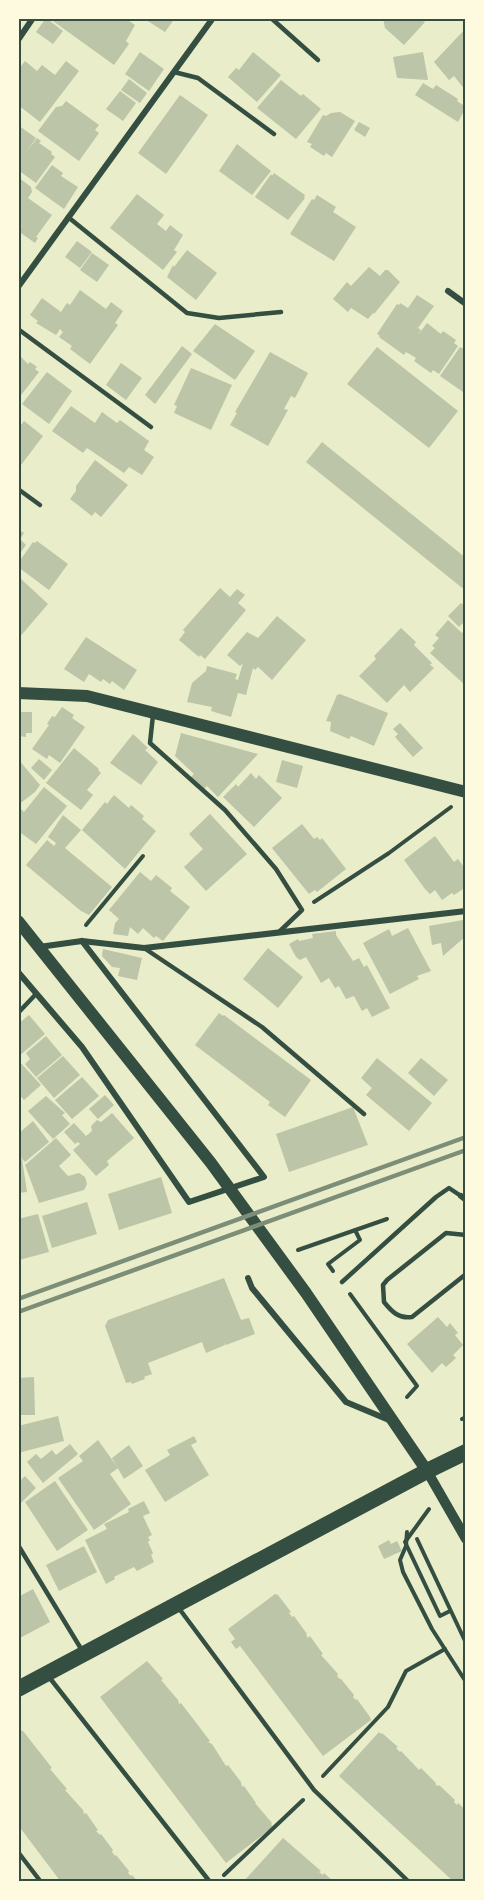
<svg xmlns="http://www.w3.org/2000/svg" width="484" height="1900" font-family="Montserrat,sans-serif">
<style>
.building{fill:#bcc5a7}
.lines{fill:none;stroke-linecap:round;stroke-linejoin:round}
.path{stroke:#344e41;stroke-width:4}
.service{stroke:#344e41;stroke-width:4.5}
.minor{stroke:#344e41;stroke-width:6}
.tertiary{stroke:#344e41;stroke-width:10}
.secondary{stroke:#344e41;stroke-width:12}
.trunk{stroke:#344e41;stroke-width:16}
.rail{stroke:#7c8e77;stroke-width:4.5}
.neatline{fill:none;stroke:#344e41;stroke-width:2}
</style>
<rect width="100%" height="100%" fill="#e9edc9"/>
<g class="building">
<path d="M46,18L63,31L53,44L36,32Z"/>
<path d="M55,18H125L135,25L126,41L129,44L114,65L53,21Z"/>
<path d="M143,18H175L165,32Z"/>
<path d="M383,18H421L420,19L425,22L404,45L385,28Z"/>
<path d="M466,28V91L454,76L449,80L434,62Z"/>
<path d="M140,52L164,69L149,91L125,74Z"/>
<path d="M253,52L281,75L257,102L228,77L236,68L239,70Z"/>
<path d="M423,52L428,80L397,78L393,57Z"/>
<path d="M25,61L37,71L42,65L55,75L66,61L79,71L40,122L18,105V70Z"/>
<path d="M129,79L147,93L140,103L121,90Z"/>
<path d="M281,80L301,96L303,94L321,109L296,139L257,108Z"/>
<path d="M423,83L433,89L436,85L458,99L457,101L466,107L458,122L415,95Z"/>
<path d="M120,91L136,103L123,121L106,109Z"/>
<path d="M180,95L208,115L166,174L138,153Z"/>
<path d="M66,101L99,125L95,130L99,133L79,161L38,131L56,107L62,106Z"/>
<path d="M340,112L355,121L332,157L326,153L324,156L310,147L312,144L307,142L323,115L326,116L331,113Z"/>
<path d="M359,122L370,128L365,137L354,130Z"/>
<path d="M18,125L36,138L26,153L37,138L41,141L39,143L52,152L51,154L55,157L36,183L18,170V164L21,160L18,158Z"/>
<path d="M237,144L271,171L252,195L219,171Z"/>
<path d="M52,165L63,173L61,176L78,187L64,209L35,188Z"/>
<path d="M274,173L305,195L304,197L305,198L288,220L255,197L271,174L272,176Z"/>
<path d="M18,177L31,187L32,192L28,198L52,215L36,237L38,238L35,243L18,231L22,226L18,224Z"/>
<path d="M137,194L164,215L157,224L166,231L170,225L183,235L174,250L177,252L163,270L110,228Z"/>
<path d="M317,195L336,207L333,212L356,227L334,261L290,234L312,199L314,200Z"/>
<path d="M77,241L92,252L80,268L65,257Z"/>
<path d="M187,250L217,273L196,300L167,277L173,265L174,267Z"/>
<path d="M92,253L109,265L97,282L80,270Z"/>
<path d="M369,267L380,276L385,270H388L400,282L374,314L373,313L368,319L351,308L348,312L333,299L347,282L351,286Z"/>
<path d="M80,290L106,309L111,302L123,311L115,323L118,325L90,364L70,349L72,346L59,337L63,332L60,329L56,335L36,323L38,321L30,315L42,298L61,312L67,303L70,305Z"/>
<path d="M417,295L434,306L418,328L421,330L418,335L427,323L441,334L443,331L456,340L454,343L458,346L439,374L433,370L431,373L414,361L416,358L406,352L404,355L379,337L380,336L377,334L397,304L399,305L400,303L408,308Z"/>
<path d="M215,324L255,351L235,380L193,351Z"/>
<path d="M182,346L192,354L155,404L145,395Z"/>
<path d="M377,347L458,411L429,448L347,384Z"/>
<path d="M460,347L466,350V394L440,376Z"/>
<path d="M270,352L308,373L295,398L291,396L284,409L288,410L268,446L230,425L237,413L235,412Z"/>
<path d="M18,354L28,364L30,362L37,367L35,369L39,372L18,399Z"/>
<path d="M121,363L142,378L126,400L106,385Z"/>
<path d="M191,368L232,385L211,430L174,413L177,406L174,405Z"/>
<path d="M47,372L72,391L49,424L22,404Z"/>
<path d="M71,406L95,423L102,412L117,423L120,420L149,441L144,450L154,457L142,475L129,467L124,473L87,448L83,453L52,431Z"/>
<path d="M24,421L43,436L18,469V429Z"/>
<path d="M322,442L466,558V591L306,462Z"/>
<path d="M95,460L128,485L101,517L95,512L92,516L70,499L76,491V486Z"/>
<path d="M18,529L24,533L20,539L26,545L18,556Z"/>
<path d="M37,541L68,564L49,590L18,567V558L21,559L33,542L35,543Z"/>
<path d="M20,578L48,604L18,639V580Z"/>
<path d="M220,588L230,597L237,589L245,595L238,603L246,610L205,659L200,655L199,657L179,640L185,632L183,630Z"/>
<path d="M461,603L466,607V620L459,627L448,616Z"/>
<path d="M277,616L306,640L272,680L258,667L255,670L253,668L246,695L238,693L231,717L211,711L212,707L187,702L192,683L206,671L207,666L237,674L235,679L238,680L243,663L240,666L227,655L247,632L258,638Z"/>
<path d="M448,620L462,633L466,629V686L430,653L435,648L432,646L439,638L435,635Z"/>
<path d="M401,628L416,642L414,645L432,663L430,665L434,668L410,692L404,685L387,703L359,676L376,659L374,656Z"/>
<path d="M86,637L137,670L124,690L112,681L110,684L103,679L101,682L89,674L84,682L64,669Z"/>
<path d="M340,694L388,713L374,746L351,736L349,739L330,731L331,722L326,721L337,695Z"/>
<path d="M62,707L74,715L72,718L85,727L60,763L49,755L47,759L32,749L49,725L47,724L52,716L55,717Z"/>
<path d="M18,712H32V733H26V737L19,736Z"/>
<path d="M400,723L423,748L413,757L395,737L398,734L393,729Z"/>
<path d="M181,733L258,754L218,797L207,786L204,789L191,777L194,774L175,756Z"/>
<path d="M133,734L148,748L145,750L158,762L141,785L110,763Z"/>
<path d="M74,748L99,769L98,770L101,773L87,790L93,795L81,810L46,783Z"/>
<path d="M18,759L40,785L35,792L18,805Z"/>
<path d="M39,759L52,770L44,780L31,768Z"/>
<path d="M282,760L303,766L297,788L276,782Z"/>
<path d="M251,773L256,779L259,775L282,798L254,827L223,797L236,784L238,787Z"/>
<path d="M44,787L67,806L36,844L21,833L18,828V811L21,809L24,812Z"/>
<path d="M114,795L129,808L131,805L144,816L142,819L156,831L125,869L82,830L105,802L107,804Z"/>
<path d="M210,814L247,854L206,891L184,867L203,849L189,834Z"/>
<path d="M63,815L81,830L65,848L112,887L89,915L81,911L26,865L47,840L54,846L56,843L48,837Z"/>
<path d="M302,824L314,839L317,837L320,840L322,838L346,869L317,892L315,890L309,894L272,848Z"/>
<path d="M435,836L454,862L458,859L466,870V887L454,895L452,893L442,900L435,890L430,894L425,889L404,860Z"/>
<path d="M140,872L151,881L156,875L172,888L170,891L190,907L163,941L156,936L154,938L143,928L138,934L130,927L128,936L113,934L115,923L119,919L109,910Z"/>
<path d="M463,920L466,936L443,956L441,943L432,945L429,926Z"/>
<path d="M408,928L431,971L417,976L419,979L390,994L363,943L389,929L392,936Z"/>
<path d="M336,931V935L353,961L359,958L364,967L367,965L390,1008L372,1017L367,1008L362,1011L354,996L346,999L339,986L335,988L329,978L321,983L306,957L300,960L296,957L289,944L298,939L299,941L313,938L312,934Z"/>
<path d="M268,948L303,977L278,1008L243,979Z"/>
<path d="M103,949L142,958L137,980L118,976L120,968L112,967L102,956Z"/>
<path d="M219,1013L223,1016L224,1015L311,1080L285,1117L268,1105L270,1102L195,1045Z"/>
<path d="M29,1015L45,1034L18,1057V1024Z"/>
<path d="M46,1036L62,1055L36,1077L25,1064L30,1059L26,1053Z"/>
<path d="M63,1056L80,1075L54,1098L37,1078Z"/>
<path d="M377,1058L432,1103L409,1131L366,1095L372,1088L361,1078Z"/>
<path d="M421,1058L448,1080L434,1096L408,1073Z"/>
<path d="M18,1060L41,1085L24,1100L18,1093Z"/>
<path d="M82,1077L99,1096L72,1119L55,1100Z"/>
<path d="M105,1095L114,1105L98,1119L89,1109Z"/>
<path d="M46,1096L65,1113L62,1115L70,1124L53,1139L28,1111Z"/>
<path d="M353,1107L368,1145L289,1172L276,1134Z"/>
<path d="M112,1113L134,1138L107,1161L109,1165L96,1176L73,1150L80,1144L78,1142L75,1144L64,1132L74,1123L86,1136L92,1131L91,1126L97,1120L101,1122Z"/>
<path d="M33,1121L49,1142L25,1162L18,1154V1134Z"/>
<path d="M56,1138L71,1155L59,1166L68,1176L79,1173L85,1177L87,1184L84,1190L39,1203L25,1165Z"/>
<path d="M22,1159L27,1192L18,1193V1160Z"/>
<path d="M161,1177L172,1213L119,1230L108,1194Z"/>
<path d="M87,1202L97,1234L52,1248L42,1216Z"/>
<path d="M38,1214L49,1252L19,1260L18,1219Z"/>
<path d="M224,1278L241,1320L249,1318L255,1334L226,1345L224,1343L225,1345L206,1353L202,1342L148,1363L152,1374L144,1377L145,1379L132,1384L131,1382L126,1383L105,1326L108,1320Z"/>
<path d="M438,1317L447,1327L450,1323L458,1333L455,1335L463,1345L453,1355L456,1358L446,1367L442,1363L432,1373L407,1344Z"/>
<path d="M34,1377L35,1415H18V1378Z"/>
<path d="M58,1416L64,1441L18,1453V1426Z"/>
<path d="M194,1436L197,1442L191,1445L209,1475L165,1502L145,1470L170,1455L167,1450Z"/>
<path d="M98,1440L118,1468L110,1474L131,1504L94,1530L58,1478L83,1461L79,1456Z"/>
<path d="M70,1444L78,1454L43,1483L27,1462L36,1454L41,1459L52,1450L56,1455Z"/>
<path d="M129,1445L143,1466L124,1479L112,1458Z"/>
<path d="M25,1476L36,1488L18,1506V1483Z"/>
<path d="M55,1481L88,1530L57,1551L25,1502Z"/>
<path d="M144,1501L150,1513L143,1516L152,1535L148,1537L150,1540L148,1542L153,1553L151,1555L154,1562L137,1571L134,1567L114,1577L115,1579L106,1584L85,1540L107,1529L104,1524L129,1512L128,1509Z"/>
<path d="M389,1540L391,1544L397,1541L402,1551L384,1559L378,1546Z"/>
<path d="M84,1546L97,1572L59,1591L46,1565Z"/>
<path d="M33,1589L50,1622L18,1639V1597Z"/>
<path d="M275,1594L278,1595L291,1612L289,1613L292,1617L294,1616L307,1634H306L308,1638L310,1636L323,1654L321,1655L338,1674L337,1676L340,1679H341L354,1695L353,1697L356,1700L357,1699L370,1717L371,1720L323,1756L240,1646L236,1649L231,1642L235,1639L228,1629Z"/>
<path d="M147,1661L163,1679L161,1680L178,1700L179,1704L181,1703L210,1741L208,1742L212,1744L226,1766L228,1765L241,1782L242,1787L244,1786L256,1803H255L272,1823L271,1824L273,1827L226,1863L100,1697Z"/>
<path d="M20,1730L23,1731L52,1768L50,1769L67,1789L65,1790L83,1810L84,1814L86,1813L98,1830L96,1831L100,1835L101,1834L113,1850L112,1852L115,1856L116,1855L129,1871L128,1873L131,1876L132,1875L138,1882H61L18,1825V1731Z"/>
<path d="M379,1732L381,1734L382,1733L398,1747L396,1748L400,1752L401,1751L419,1770L421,1768L436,1783L435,1784L438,1786L439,1785L455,1800L454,1802L457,1805L458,1803L466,1810V1882H454L339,1776Z"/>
<path d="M283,1838L321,1871L319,1872L323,1875L324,1873L334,1882H243Z"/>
</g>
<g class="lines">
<g class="path">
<path d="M314,902L389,853L451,807"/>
<path d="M86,925L143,856"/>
<path d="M298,1250L387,1219"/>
<path d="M333,1271L328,1264L360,1240L355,1230"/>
<path d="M350,1294L417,1386L407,1397"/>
<path d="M462,1419L466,1417"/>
<path d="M429,1509L405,1542L440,1616L450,1611"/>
<path d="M407,1532L406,1546L400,1560L403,1572L432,1629L466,1682"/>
<path d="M417,1539L466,1643"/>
<path d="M323,1776L388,1707L406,1671L445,1649"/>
<path d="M224,1875L303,1800"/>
</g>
<g class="service">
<path d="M271,18L318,60"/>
<path d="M174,72L198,78L274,134"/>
<path d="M68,217L187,313L219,318L281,312"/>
<path d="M18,329L151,427"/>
<path d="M18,489L40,505"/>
<path d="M153,715L150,743L225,810L276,869L302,910L279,932"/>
<path d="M144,948L262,1027L364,1114"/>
<path d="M18,1013L36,994"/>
<path d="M466,1235L446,1233L387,1280L383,1285L384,1302C392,1312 399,1319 412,1317L466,1274"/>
<path d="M342,1282L436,1197L449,1188L461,1196"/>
<path d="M18,1545L83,1652"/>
<path d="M178,1607L314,1790L409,1882"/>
<path d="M49,1677L210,1882"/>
<path d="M18,1852L41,1882"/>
</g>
<g class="minor">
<path d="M18,40L33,18"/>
<path d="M18,287L213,18"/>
<path d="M448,291L466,304"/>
<path d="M39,947L82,941L144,948L466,911"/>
<path d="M18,972L82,1047L189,1202L264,1177L82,941"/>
<path d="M461,1196L466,1200"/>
<path d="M248,1278L252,1288L346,1402L389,1420"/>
</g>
<path class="tertiary" d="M427,1471L466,1539"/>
<g class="secondary">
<path d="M18,693L87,696L466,792"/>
<path d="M18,921L211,1163L306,1293L427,1471"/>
</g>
<path class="trunk" d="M18,1689L427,1471L466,1452"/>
<g class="rail">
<path d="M18,1299L466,1137"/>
<path d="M18,1312L466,1150"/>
</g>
</g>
<rect width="484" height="1900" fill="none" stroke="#fefae0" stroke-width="39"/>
<rect x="20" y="20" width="444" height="1860" class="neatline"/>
</svg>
